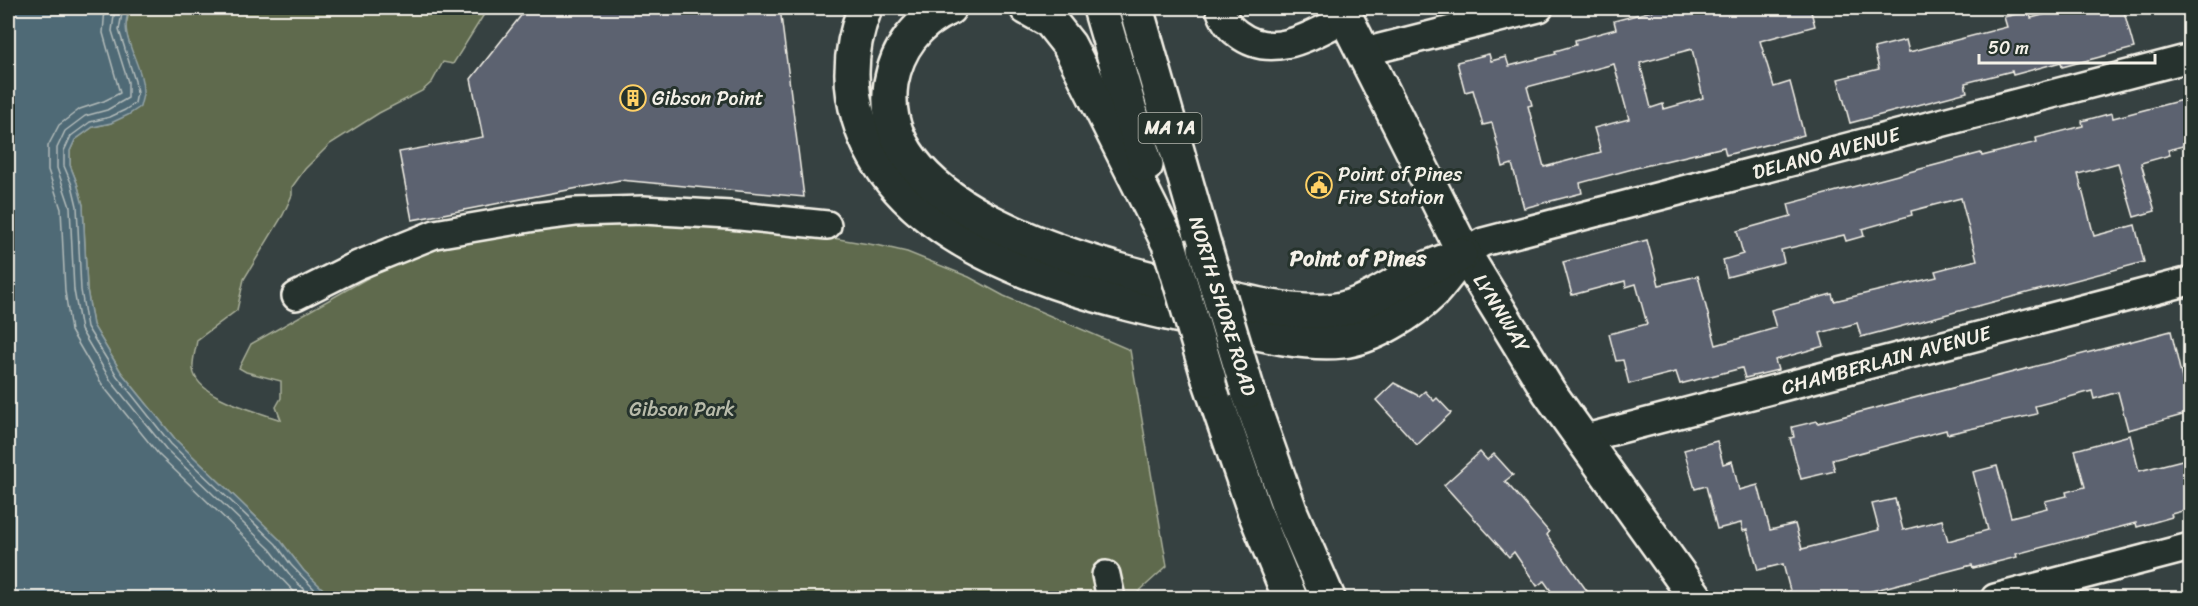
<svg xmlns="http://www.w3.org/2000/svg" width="2198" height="606" font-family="Sriracha,sans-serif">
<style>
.green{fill:#5e6b4d;stroke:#a9ae9a;stroke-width:1.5}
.water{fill:#506b76;stroke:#92a1a4;stroke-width:1.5}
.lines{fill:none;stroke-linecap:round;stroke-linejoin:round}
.shore{stroke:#b2bbba;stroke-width:1.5}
.building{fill:#5c6270;stroke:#f4f1e8;stroke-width:1.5;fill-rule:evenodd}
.minor-casing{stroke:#f4f1e8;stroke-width:32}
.major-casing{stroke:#f4f1e8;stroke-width:38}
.highway-casing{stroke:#f4f1e8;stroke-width:38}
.minor{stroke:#26332d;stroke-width:27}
.major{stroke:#26332d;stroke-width:33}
.highway{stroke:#26332d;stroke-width:33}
.highway-bridge-casing{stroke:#f4f1e8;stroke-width:38;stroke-linecap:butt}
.highway-bridge{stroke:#26332d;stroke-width:33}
.labels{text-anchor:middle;stroke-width:6;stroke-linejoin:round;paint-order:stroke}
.shield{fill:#26332d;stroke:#b6b8b0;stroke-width:1.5}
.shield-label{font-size:18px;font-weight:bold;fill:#f4f1e8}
.poi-label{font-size:20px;fill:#f4f1e8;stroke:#26332d;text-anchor:start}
.street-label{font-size:20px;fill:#f4f1e8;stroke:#26332d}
.park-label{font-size:20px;fill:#b8bbaa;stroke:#26332d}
.quarter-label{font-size:22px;font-weight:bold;fill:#f4f1e8;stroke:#26332d}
</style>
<rect width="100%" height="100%" fill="#364141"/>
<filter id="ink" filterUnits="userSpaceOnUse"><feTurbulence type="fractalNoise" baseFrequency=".0167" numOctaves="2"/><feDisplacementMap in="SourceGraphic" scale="12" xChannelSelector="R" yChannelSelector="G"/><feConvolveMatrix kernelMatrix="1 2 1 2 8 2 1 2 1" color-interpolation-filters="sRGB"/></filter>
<g filter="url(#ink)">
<path class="green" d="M130,8H488L453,64L443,62L432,82L422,91L379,113L330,144L305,169L292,187V195L283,215L244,279L237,310L197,340C196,349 192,360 193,369C196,398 258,411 281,420L276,407L281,398V381L246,372L239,368L251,344L387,267L463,233L533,223H742L881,246L907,252L969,277L1004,296L1130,350L1167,566L1135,595L1137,598H329L326,592L304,571L280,540L176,440L121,372L93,325L87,289L83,205L77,183L70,165V151L75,140L93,127L111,123L131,50L125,29Z"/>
<path class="water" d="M8,8H130C116,37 144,63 143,93C143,97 141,102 140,107L128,115L111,123L93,127L75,140L70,151V165L77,183L83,205L87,289L93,325L121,372L176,440L280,540L304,571L326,592L329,598H8Z"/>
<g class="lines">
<g class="shore">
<path d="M105,8L103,33L120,93L104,101L80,109L59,125L48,146V170L61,209L65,291L71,331L103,386L159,455L263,555L279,576L300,598"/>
<path d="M115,8L112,31L128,82V98L107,110L85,116L65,131L57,148V168L70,207L74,290L81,330L111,381L166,449L270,549L294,580L314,598"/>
<path d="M123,8L119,30L135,81L137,93L135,103L125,110L110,117L90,122L71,136L64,151V166L72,185L77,206L81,290L87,327L117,376L171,444L276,544L291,565L323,598"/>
</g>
</g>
<g class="building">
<path d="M527,8H780L804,197L620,180L412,220L399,152L483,137L471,79Z"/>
<path d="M1663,8H1810L1815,26L1760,41L1774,87L1790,82L1804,135L1726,155L1724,147L1636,168L1580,183L1582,193L1524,208L1512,164L1503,167L1492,123L1483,125L1473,90L1465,92L1457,62L1489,54L1491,61L1506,57L1509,66L1556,54L1555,51L1576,45L1575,40L1616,29L1614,21ZM1692,49L1703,98L1664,109L1663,104L1651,108L1640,63ZM1614,64L1629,119L1594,128L1601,152L1544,167L1528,106L1532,105L1527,87Z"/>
<path d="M2069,8H2123L2134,48L2062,67L2061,62L2013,75L2012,71L1965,83L1967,92L1850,123L1838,79L1879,69L1874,48L1906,40L1909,52L2007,27L2004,17L2029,11L2031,18Z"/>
<path d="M2190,98V144L2168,150L2170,155L2141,163L2155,211L2134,217L2118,163L2078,174L2094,236L2135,225L2144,262L1861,337L1857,323L1820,333L1824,346L1775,360L1778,370L1745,378L1742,368L1680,384L1676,372L1629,384L1623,360L1616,361L1609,334L1647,324L1636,284L1626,287L1625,281L1572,295L1563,262L1647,240L1659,285L1698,276L1716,345L1776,328L1771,310L1832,294L1834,301L1937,277L1935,271L1977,260L1961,198L1911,211L1912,215L1862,229L1864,236L1846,241L1844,235L1781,250L1784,262L1727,277L1723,260L1743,254L1737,231L1791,216L1788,204L1981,153L1982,156L2037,142L2036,138L2083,126L2082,121L2112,113L2113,118Z"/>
<path d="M2171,331L2190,413L2128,430L2118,392L2094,399L2092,391L2035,406L2037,414L1947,434L1946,430L1832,460L1835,471L1801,479L1790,438L1794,437L1792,427L1817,421L1818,423Z"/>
<path d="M1394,383L1419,396L1425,391L1434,401L1437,398L1451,413L1417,445L1376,400Z"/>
<path d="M2130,435L2139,471L2190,458V509L2171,514L2172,517L2137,527L2136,523L2016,554L2017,557L1973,568L1972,565L1864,593L1866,598H1792L1783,564L1758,570L1747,530L1743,531L1741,523L1717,529L1706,486L1695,489L1684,450L1717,441L1723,464L1732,461L1739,490L1758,485L1770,530L1795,524L1802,549L1879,530L1872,504L1895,499L1903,530L1942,520L1948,541L1988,530L1973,472L1997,466L2011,517L2047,508L2045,501L2067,496L2066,492L2085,487L2075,450Z"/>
<path d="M1480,452L1487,460L1494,454L1513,475L1505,481L1549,532L1547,535L1592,598H1556L1544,581L1537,586L1514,552L1509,557L1444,485Z"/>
</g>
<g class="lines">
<g class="minor-casing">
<g id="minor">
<path d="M1220,8C1223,18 1229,28 1238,34C1273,61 1313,34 1346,18"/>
<path d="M1364,52L1539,8"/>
<path d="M1464,253L1483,242L2190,58"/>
<path d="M296,296L358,265L435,234L535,217L575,212L643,210L730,215L827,225"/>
<path d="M1582,439L2190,281"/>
<path d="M1106,575L1111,598"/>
<path d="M1995,598L2190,547"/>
</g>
</g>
<g class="major-casing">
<path id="major" d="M1341,8L1464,253L1549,392L1696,598"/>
</g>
<g class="highway-casing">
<g id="highway">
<path d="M865,8C851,44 847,81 859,119C897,249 1077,294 1194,319C1236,328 1300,346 1342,341C1372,338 1412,313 1433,292C1444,280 1454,266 1464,253"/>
<path d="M949,8C917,22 897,49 891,83C872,212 1097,266 1188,288C1231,298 1283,314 1327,311C1358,310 1383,290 1410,276C1426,268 1443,262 1460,255"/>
<path d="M1027,8L1050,21L1069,45L1169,244"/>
<path d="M1100,8L1146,165"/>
<path d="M1136,8L1205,248"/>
<path d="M1209,379L1254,510L1290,598"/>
<path d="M1248,391L1291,513L1328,598"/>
</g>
</g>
<use href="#minor" class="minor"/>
<use href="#major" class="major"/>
<use href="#highway" class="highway"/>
<g class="highway-bridge-casing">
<g id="highway-bridge">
<path d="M1169,244L1209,379"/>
<path d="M1205,248L1248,391"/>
</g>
</g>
<use href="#highway-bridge" class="highway-bridge"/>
</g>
</g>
<defs>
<g id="building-ring" transform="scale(1.35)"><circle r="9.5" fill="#26332d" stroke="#ffd166" stroke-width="1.5"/><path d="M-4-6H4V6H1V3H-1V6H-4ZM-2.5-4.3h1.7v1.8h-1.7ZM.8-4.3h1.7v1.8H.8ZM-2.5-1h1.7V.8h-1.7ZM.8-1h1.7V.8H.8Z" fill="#ffd166"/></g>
<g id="civic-ring" transform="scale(1.35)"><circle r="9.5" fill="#26332d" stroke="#ffd166" stroke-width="1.5"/><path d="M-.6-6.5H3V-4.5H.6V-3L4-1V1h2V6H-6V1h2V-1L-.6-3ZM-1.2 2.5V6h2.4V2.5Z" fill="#ffd166"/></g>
</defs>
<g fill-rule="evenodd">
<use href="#building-ring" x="633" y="98"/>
<use href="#civic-ring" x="1319" y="185"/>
</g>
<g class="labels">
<rect class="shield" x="1138.5" y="113" width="63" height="30" rx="4.5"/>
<g class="shield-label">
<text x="1170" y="134">MA 1A</text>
</g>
<g class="poi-label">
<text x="652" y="105">Gibson Point</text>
<text x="1338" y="181">Point of Pines<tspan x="1338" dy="23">Fire Station</tspan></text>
</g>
<g class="street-label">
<text transform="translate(1826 153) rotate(-15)" y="7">DELANO AVENUE</text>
<text transform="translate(1223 306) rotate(73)" y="7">NORTH SHORE ROAD</text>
<text transform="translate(1502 313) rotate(58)" y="7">LYNNWAY</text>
<text transform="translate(1886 360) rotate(-15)" y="7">CHAMBERLAIN AVENUE</text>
</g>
<g class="park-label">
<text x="682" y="416">Gibson Park</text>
</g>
<g class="quarter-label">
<text x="1358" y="266">Point of Pines</text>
</g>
</g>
<rect width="2198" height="606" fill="none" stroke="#26332d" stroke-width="30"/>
<rect x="15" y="15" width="2168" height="576" fill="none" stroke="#f4f1e8" stroke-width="2" filter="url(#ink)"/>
<path d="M1979 54v9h176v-9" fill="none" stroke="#f4f1e8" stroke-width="3"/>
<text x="1988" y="54" font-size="18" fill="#f4f1e8" stroke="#26332d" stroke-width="4.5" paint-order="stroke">50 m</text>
</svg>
